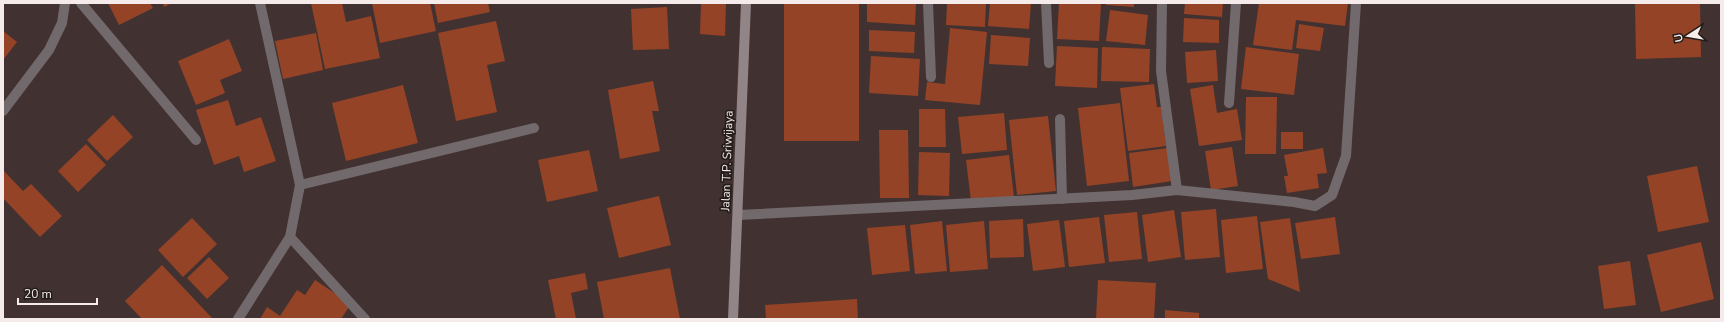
<svg xmlns="http://www.w3.org/2000/svg" width="1724" height="322" font-family="'Nunito Sans',sans-serif">
<style>
.building{fill:#954326}
.lines{fill:none;stroke-linecap:round;stroke-linejoin:round}
.minor{stroke:#71696b;stroke-width:10}
.secondary{stroke:#918588;stroke-width:10}
.labels{text-anchor:middle;stroke-width:3.5;stroke-linejoin:round;paint-order:stroke}
.street-label{font-size:12px;fill:#f5ebea;stroke:#231c1b}
</style>
<rect width="100%" height="100%" fill="#413231"/>
<g class="building">
<path d="M108,3H150L153,8L119,25Z"/>
<path d="M163,3H172L164,7Z"/>
<path d="M311,3H342L346,22L371,16L380,58L325,69Z"/>
<path d="M372,3H430L436,31L380,43Z"/>
<path d="M434,3H488L490,12L438,23Z"/>
<path d="M701,3H726L725,36L700,34Z"/>
<rect x="784" y="3" width="75" height="138"/>
<path d="M867,3H916L915,25L867,22Z"/>
<path d="M947,3H986L985,27L946,25Z"/>
<path d="M990,3H1031L1029,29L988,26Z"/>
<path d="M1059,3H1101L1099,41L1057,39Z"/>
<path d="M1106,3H1134V7L1106,5Z"/>
<path d="M1185,3H1223L1222,17L1184,14Z"/>
<path d="M1259,3H1348L1345,26L1296,20L1292,50L1253,45Z"/>
<path d="M1635,3H1700L1701,57L1636,59Z"/>
<path d="M667,7L669,49L633,50L631,9Z"/>
<path d="M1110,10L1148,15L1145,45L1106,41Z"/>
<path d="M1184,18L1219,20V43L1183,42Z"/>
<path d="M496,21L505,61L487,65L497,112L456,121L438,33Z"/>
<path d="M1299,24L1324,28L1320,51L1296,48Z"/>
<path d="M950,28L987,32L980,105L925,100L927,82L945,84Z"/>
<path d="M869,30L915,32L914,53L869,51Z"/>
<path d="M3,31L17,42L3,60Z"/>
<path d="M316,33L323,70L283,79L275,41Z"/>
<path d="M991,35L1030,38L1028,66L989,64Z"/>
<path d="M229,39L242,71L220,80L225,93L196,105L178,61Z"/>
<path d="M1057,46L1098,48L1097,88L1055,86Z"/>
<path d="M1102,47L1150,49L1149,82L1101,81Z"/>
<path d="M1246,47L1299,54L1294,95L1241,89Z"/>
<path d="M1216,50L1218,81L1187,83L1185,52Z"/>
<path d="M871,56L920,59L918,96L869,93Z"/>
<path d="M653,81L659,111H652L660,151L620,159L608,90Z"/>
<path d="M1154,84L1157,107H1161L1166,146L1128,151L1120,88Z"/>
<path d="M403,85L418,143L346,161L332,103Z"/>
<path d="M1213,85L1217,113L1237,109L1242,140L1199,146L1190,89Z"/>
<path d="M1246,97H1277L1276,154H1245Z"/>
<path d="M228,100L236,126L261,117L276,161L244,172L239,156L214,165L196,110Z"/>
<path d="M1120,103L1129,181L1087,186L1078,108Z"/>
<path d="M919,109H945L946,147H919Z"/>
<path d="M1004,113L1007,150L962,154L958,117Z"/>
<path d="M113,115L133,137L107,161L87,140Z"/>
<path d="M1048,116L1056,191L1017,195L1009,120Z"/>
<path d="M879,130H908L909,198H880Z"/>
<rect x="1281" y="132" width="22" height="17"/>
<path d="M86,144L106,165L78,192L58,171Z"/>
<path d="M1232,147L1238,186L1211,190L1205,151Z"/>
<path d="M1168,148L1172,181L1133,187L1129,153Z"/>
<path d="M1323,148L1327,173L1317,174L1319,188L1287,193L1284,176H1288L1284,155Z"/>
<path d="M589,150L598,191L547,202L538,160Z"/>
<path d="M919,152L950,153L949,196L918,195Z"/>
<path d="M1009,155L1014,197L971,201L966,160Z"/>
<path d="M1697,166L1709,222L1658,232L1647,176Z"/>
<path d="M3,170L23,191L31,184L62,216L40,237L3,198Z"/>
<path d="M659,196L671,245L619,258L607,208Z"/>
<path d="M1216,209L1220,257L1185,260L1181,212Z"/>
<path d="M1174,210L1181,257L1148,262L1142,215Z"/>
<path d="M1137,212L1142,259L1109,262L1104,215Z"/>
<path d="M1257,216L1263,269L1226,273L1221,220Z"/>
<path d="M1099,217L1105,263L1069,267L1064,221Z"/>
<path d="M1335,217L1340,254L1301,259L1295,223Z"/>
<path d="M192,218L217,244L183,277L158,250Z"/>
<path d="M1290,218L1300,292L1268,279L1260,222Z"/>
<path d="M1023,219L1024,257L990,258L989,221Z"/>
<path d="M1059,220L1065,267L1033,271L1027,224Z"/>
<path d="M942,221L947,271L915,274L910,225Z"/>
<path d="M984,221L988,269L950,272L946,225Z"/>
<path d="M905,225L910,271L872,275L867,228Z"/>
<path d="M1701,242L1714,299L1661,312L1647,255Z"/>
<path d="M209,257L229,278L207,299L187,278Z"/>
<path d="M1630,261L1636,305L1604,309L1598,266Z"/>
<path d="M162,265L213,319H142L125,301Z"/>
<path d="M670,268L680,319H604L597,282Z"/>
<path d="M585,273L588,289L571,293L576,319H556L548,280Z"/>
<path d="M315,280L351,304L341,319H260L267,307L280,316L297,290L305,295Z"/>
<path d="M1098,280L1156,283L1154,319H1096Z"/>
<path d="M857,299L858,319H766L765,305Z"/>
<path d="M1165,310L1199,313V319H1165Z"/>
</g>
<g class="lines">
<g class="minor">
<path d="M81,3L196,140"/>
<path d="M928,3L931,77"/>
<path d="M1046,3L1049,63"/>
<path d="M1162,3L1161,71L1177,190"/>
<path d="M1229,103L1236,3"/>
<path d="M3,111L49,50L62,23L65,3"/>
<path d="M1060,119L1062,199"/>
<path d="M300,185L534,128"/>
<path d="M738,215L1132,195L1177,190L1294,202L1315,206L1332,195L1346,156L1356,3"/>
<path d="M290,237L365,319"/>
<path d="M238,319L290,237L300,185L260,3"/>
</g>
<path class="secondary" d="M733,319L746,3"/>
</g>
<g class="labels">
<g class="street-label">
<text transform="translate(727 161) rotate(-88)" y="4">Jalan T.P. Sriwijaya</text>
</g>
</g>
<rect width="1724" height="322" fill="none" stroke="#f5ebea" stroke-width="8"/>
<g transform="translate(1688 36) rotate(258)" stroke="#231c1b" stroke-width="3" paint-order="stroke">
<path d="M0-3L7 15L0 10L-7 15Z" fill="#f5ebea"/>
<text y="-6" font-size="11" font-weight="bold" text-anchor="middle" fill="#f5ebea">U</text>
</g>
<path d="M18 298v6h79v-6" fill="none" stroke="#f5ebea" stroke-width="2"/>
<text x="24" y="298" font-size="12" fill="#f5ebea" stroke="#231c1b" stroke-width="3" paint-order="stroke">20 m</text>
</svg>
